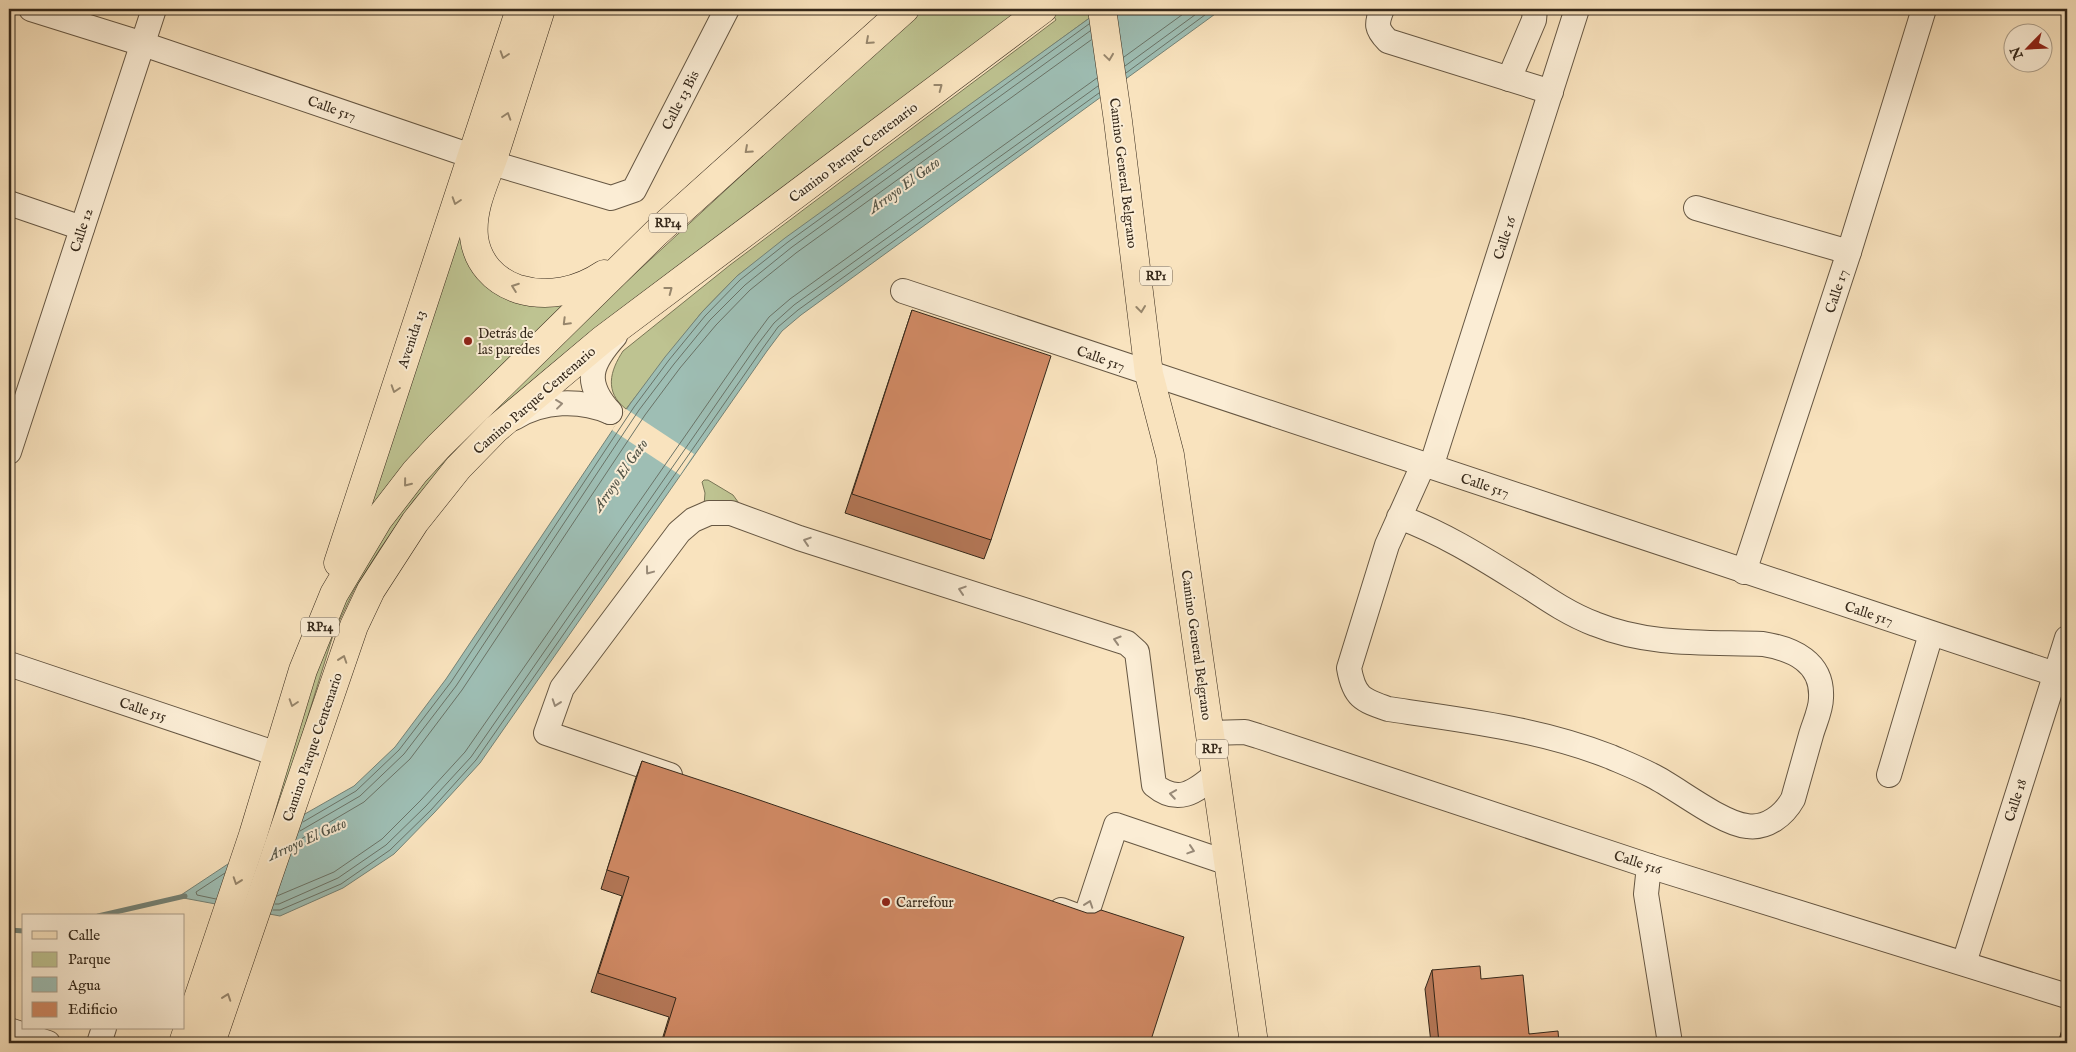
<svg xmlns="http://www.w3.org/2000/svg" width="2076" height="1052" font-family="'IM FELL English',serif">
<style>
.green{fill:#bec391;stroke:#7a7656}
.water{fill:#9ebeb4;stroke:#748276}
.pier{fill:#f9e3be}
.lines{fill:none;stroke-linecap:round;stroke-linejoin:round}
.shore{stroke:#6a7367;stroke-width:1}
.stream{stroke:#748276;stroke-width:5}
.minor-casing{stroke:#665743;stroke-width:26}
.major-casing{stroke:#35281a;stroke-width:29}
.minor{stroke:#fbedd5;stroke-width:24}
.major{stroke:#f9e3be;stroke-width:28}
.wall{fill:#b47757;stroke:#35281a}
.building{fill:#d18a65;stroke:#35281a}
.oneway{stroke:#97866c}
.oneway2{stroke:#988a78}
.poi-dot{fill:#8f2418;stroke:#fbedd5;stroke-width:2}
.labels{text-anchor:middle;stroke-width:4;stroke-linejoin:round;paint-order:stroke}
.shield{fill:#fbedd5;stroke:#706352;stroke-width:1}
.shield-label{font-size:12px;font-weight:bold;fill:#35281a}
.street-label{font-size:14px;fill:#35281a;stroke:#fbedd5}
.poi-label{font-size:14px;fill:#35281a;stroke:#fbedd5;text-anchor:start}
.water-label{font-size:15px;font-style:italic;fill:#545548;stroke:#fbedd5}
</style>
<rect width="100%" height="100%" fill="#f9e3be"/>
<filter id="stains"><feTurbulence type="fractalNoise" baseFrequency=".004" numOctaves="4"/><feColorMatrix values="0 0 0 0 .2 0 0 0 0 .09 0 0 0 0 .02 0 0 0 .5 -.17"/></filter>
<radialGradient id="worn" r=".72"><stop offset=".6" stop-color="#630" stop-opacity="0"/><stop offset="1" stop-color="#630" stop-opacity=".3"/></radialGradient>
<g class="green">
<path d="M922,9H1021L456,453L414,500L380,549L354,590L334,632L274,826L267,828L328,631L408,495L510,389Z"/>
<path d="M1050,9H1095V14L737,276L702,312L626,409C604,392 610,371 623,351L730,265L1056,20Z"/>
<path d="M473,185L467,251L571,300L360,532Z"/>
<path d="M704,480H708L733,495L741,506L704,505L705,493L702,482Z"/>
</g>
<path class="water" d="M1102,9H1222L801,315L782,331L767,351L480,763L434,813L394,854L343,888L280,916L178,897L296,819L354,786L395,747L446,679L630,404L665,357L702,312L737,276L785,238Z"/>
<path class="pier" d="M626,409L694,454L680,475L612,430Z"/>
<g class="lines">
<g class="shore">
<path d="M1124,57L1190,9"/>
<path d="M1125,66L1203,9"/>
<path d="M1126,73L1213,9"/>
<path d="M303,822L356,791L399,750L451,682L634,407L669,360L705,316L740,280L788,242L1089,24"/>
<path d="M300,831L360,796L404,754L456,686L639,410L674,364L710,320L745,285L792,247L1090,31"/>
<path d="M296,842L364,802L410,759L462,690L645,415L680,368L716,325L750,290L796,253L1091,40"/>
<path d="M277,896L334,872L382,839L421,800L465,752L752,340L769,317L790,299L1097,78"/>
<path d="M216,899L197,895L196,892L225,873"/>
<path d="M275,904H279L338,878L386,845L426,806L471,757L758,344L774,323L794,305L1098,86"/>
<path d="M273,910H280L341,884L390,850L431,810L476,760L763,348L778,327L798,310L1099,93"/>
</g>
<g class="stream">
<path d="M98,916L185,896"/>
<path d="M9,930L24,931"/>
</g>
<g class="minor-casing">
<g id="minor">
<path d="M31,9L143,44L492,163L611,198L634,190L727,9"/>
<path d="M1382,9C1376,24 1376,29 1388,41L1551,92"/>
<path d="M1509,79L1534,20L1535,9"/>
<path d="M9,203L82,228"/>
<path d="M1696,208L1849,252"/>
<path d="M903,291L2067,678"/>
<path d="M610,412C583,382 590,364 615,336"/>
<path d="M514,418C543,400 580,399 610,412"/>
<path d="M9,452L154,9"/>
<path d="M1431,467L1577,9"/>
<path d="M1399,517C1446,534 1487,561 1529,587C1550,601 1571,615 1595,624C1649,646 1706,642 1763,644C1793,649 1823,662 1821,698C1821,710 1814,724 1811,735C1805,757 1799,778 1793,799C1784,815 1767,829 1747,826C1722,824 1677,788 1653,776C1640,769 1625,763 1611,757C1540,729 1464,720 1388,709C1362,700 1354,697 1349,668L1387,545L1423,465"/>
<path d="M1744,572L1849,252L1924,9"/>
<path d="M9,664L277,754"/>
<path d="M1210,733L1245,732L1258,736L1649,866L2067,996"/>
<path d="M670,775L546,733L562,688L679,532L693,520L709,513H731L799,538L1127,643L1137,652L1154,785C1178,805 1195,792 1215,775"/>
<path d="M1889,775L1931,634"/>
<path d="M1649,866L1646,894L1670,1043"/>
<path d="M1061,910L1085,919L1116,825L1228,863"/>
<path d="M1964,963L2067,638"/>
<path d="M9,1030L48,1043"/>
<path d="M99,1043L104,1028"/>
</g>
</g>
<g class="major-casing">
<g id="major">
<path d="M541,9C526,57 510,105 495,153C486,180 471,207 474,237C477,262 494,281 518,289C548,298 579,291 604,274"/>
<path d="M1102,9L1118,121L1149,374L1170,455L1254,1043"/>
<path d="M338,563L520,9"/>
<path d="M183,1043L253,835L303,670L334,594L378,520L415,472L439,446L657,232L905,9"/>
<path d="M211,1043L354,626L371,590L415,522L458,468L496,429L602,340L1043,9"/>
</g>
</g>
<use href="#minor" class="minor"/>
<use href="#major" class="major"/>
</g>
<g class="wall">
<path d="M912,310L991,540L984,559L845,513Z"/>
<path d="M642,761L1150,1043H661L669,1017L591,992L622,896L601,889L635,780Z"/>
<path d="M1432,970L1481,979L1529,1034L1559,1043H1431L1425,989Z"/>
<path d="M2067,1014V1043H2058L2064,1023Z"/>
</g>
<g class="building">
<path d="M912,310L1051,356L991,540L852,494Z"/>
<path d="M642,761L742,794L1087,913H1095L1101,910L1184,937L1150,1043H1133L1118,1038L1117,1043H752L735,1038L734,1043H662L676,998L598,973L629,877L607,870Z"/>
<path d="M1480,966L1481,979L1523,975L1529,1034L1558,1031L1559,1043H1439L1432,970Z"/>
<path d="M2067,1016V1043H2059Z"/>
</g>
<defs><path id="oneway-chevron" d="M-2-3.5L2.5 0L-2 3.5" fill="none" stroke-width="1.6" stroke-linecap="round" stroke-linejoin="round" transform="scale(1.25)"/></defs>
<g class="oneway">
<use href="#oneway-chevron" transform="translate(869 41) rotate(138)"/>
<use href="#oneway-chevron" transform="translate(504 55) rotate(108)"/>
<use href="#oneway-chevron" transform="translate(1109 57) rotate(82)"/>
<use href="#oneway-chevron" transform="translate(939 87) rotate(-37)"/>
<use href="#oneway-chevron" transform="translate(507 116) rotate(-72)"/>
<use href="#oneway-chevron" transform="translate(748 150) rotate(138)"/>
<use href="#oneway-chevron" transform="translate(456 201) rotate(108)"/>
<use href="#oneway-chevron" transform="translate(515 287) rotate(-160)"/>
<use href="#oneway-chevron" transform="translate(669 290) rotate(-37)"/>
<use href="#oneway-chevron" transform="translate(1141 309) rotate(83)"/>
<use href="#oneway-chevron" transform="translate(566 322) rotate(135)"/>
<use href="#oneway-chevron" transform="translate(395 389) rotate(108)"/>
<use href="#oneway-chevron" transform="translate(407 483) rotate(129)"/>
<use href="#oneway-chevron" transform="translate(343 659) rotate(-71)"/>
<use href="#oneway-chevron" transform="translate(293 703) rotate(108)"/>
<use href="#oneway-chevron" transform="translate(237 881) rotate(109)"/>
<use href="#oneway-chevron" transform="translate(227 997) rotate(-71)"/>
</g>
<g class="oneway2">
<use href="#oneway-chevron" transform="translate(559 404) rotate(-7)"/>
<use href="#oneway-chevron" transform="translate(807 541) rotate(-162)"/>
<use href="#oneway-chevron" transform="translate(649 571) rotate(127)"/>
<use href="#oneway-chevron" transform="translate(962 590) rotate(-162)"/>
<use href="#oneway-chevron" transform="translate(1117 640) rotate(-163)"/>
<use href="#oneway-chevron" transform="translate(556 703) rotate(109)"/>
<use href="#oneway-chevron" transform="translate(1173 794) rotate(-171)"/>
<use href="#oneway-chevron" transform="translate(1191 850) rotate(18)"/>
<use href="#oneway-chevron" transform="translate(1089 904) rotate(-71)"/>
</g>
<g class="poi-dot">
<circle cx="468" cy="341" r="5"/>
<circle cx="886" cy="902" r="5"/>
</g>
<g class="labels">
<g class="shield">
<rect x="649" y="213.5" width="38" height="19" rx="4"/>
<rect x="1140" y="266.5" width="32" height="19" rx="4"/>
<rect x="301" y="617.5" width="38" height="19" rx="4"/>
<rect x="1196" y="739.5" width="32" height="19" rx="4"/>
</g>
<g class="shield-label">
<text x="668" y="227">RP14</text>
<text x="1156" y="280">RP1</text>
<text x="320" y="631">RP14</text>
<text x="1212" y="753">RP1</text>
</g>
<g class="street-label">
<text transform="translate(680 100) rotate(-63)" y="5">Calle 13 Bis</text>
<text transform="translate(332 108) rotate(19)" y="5">Calle 517</text>
<text transform="translate(853 152) rotate(-37)" y="5">Camino Parque Centenario</text>
<text transform="translate(1124 173) rotate(83)" y="5">Camino General Belgrano</text>
<text transform="translate(81 230) rotate(-72)" y="5">Calle 12</text>
<text transform="translate(1504 238) rotate(-72)" y="5">Calle 16</text>
<text transform="translate(1836 291) rotate(-72)" y="5">Calle 17</text>
<text transform="translate(411 339) rotate(-72)" y="5">Avenida 13</text>
<text transform="translate(1101 358) rotate(19)" y="5">Calle 517</text>
<text transform="translate(534 400) rotate(-41)" y="5">Camino Parque Centenario</text>
<text transform="translate(1485 485) rotate(18)" y="5">Calle 517</text>
<text transform="translate(1869 613) rotate(18)" y="5">Calle 517</text>
<text transform="translate(1197 645) rotate(82)" y="5">Camino General Belgrano</text>
<text transform="translate(143 709) rotate(18)" y="5">Calle 515</text>
<text transform="translate(312 747) rotate(-71)" y="5">Camino Parque Centenario</text>
<text transform="translate(2015 800) rotate(-72)" y="5">Calle 18</text>
<text transform="translate(1638 862) rotate(18)" y="5">Calle 516</text>
</g>
<g class="poi-label">
<text x="478" y="338">Detrás de<tspan x="478" dy="16">las paredes</tspan></text>
<text x="896" y="907">Carrefour</text>
</g>
<g class="water-label">
<text transform="translate(904 185) rotate(-36)" y="5">Arroyo El Gato</text>
<text transform="translate(620 475) rotate(-55)" y="5">Arroyo El Gato</text>
<text transform="translate(307 839) rotate(-24)" y="5">Arroyo El Gato</text>
</g>
</g>
<rect width="2076" height="1052" fill="none" stroke="#f9e3be" stroke-width="30"/>
<rect x="10" y="10" width="2056" height="1032" fill="none" stroke="#35281a" stroke-width="2.5"/>
<rect x="15" y="15" width="2046" height="1022" fill="none" stroke="#35281a"/>
<rect x="22" y="914" width="162" height="115" fill="#fbedd5" stroke="#ac9e8a"/>
<rect x="32" y="931" width="25" height="8" fill="#f9e3be" stroke="#ac9e8a"/>
<text x="68" y="940" font-size="15" fill="#35281a">Calle</text>
<rect x="32" y="952" width="25" height="15" fill="#bec391" stroke="#ac9e8a"/>
<text x="68" y="964" font-size="15" fill="#35281a">Parque</text>
<rect x="32" y="977" width="25" height="15" fill="#9ebeb4" stroke="#ac9e8a"/>
<text x="68" y="990" font-size="15" fill="#35281a">Agua</text>
<rect x="32" y="1002" width="25" height="15" fill="#d18a65" stroke="#ac9e8a"/>
<text x="68" y="1014" font-size="15" fill="#35281a">Edificio</text>
<g transform="translate(2028 48) rotate(246)"><circle r="24" fill="#fbedd5" stroke="#ac9e8a"/>
<path d="M0-4L9 19L0 12L-9 19Z" fill="#8f2418"/>
<text y="-8" font-size="14" font-weight="bold" text-anchor="middle" fill="#35281a">N</text>
</g>
<rect width="100%" height="100%" filter="url(#stains)"/>
<rect width="100%" height="100%" fill="url(#worn)"/>
</svg>
